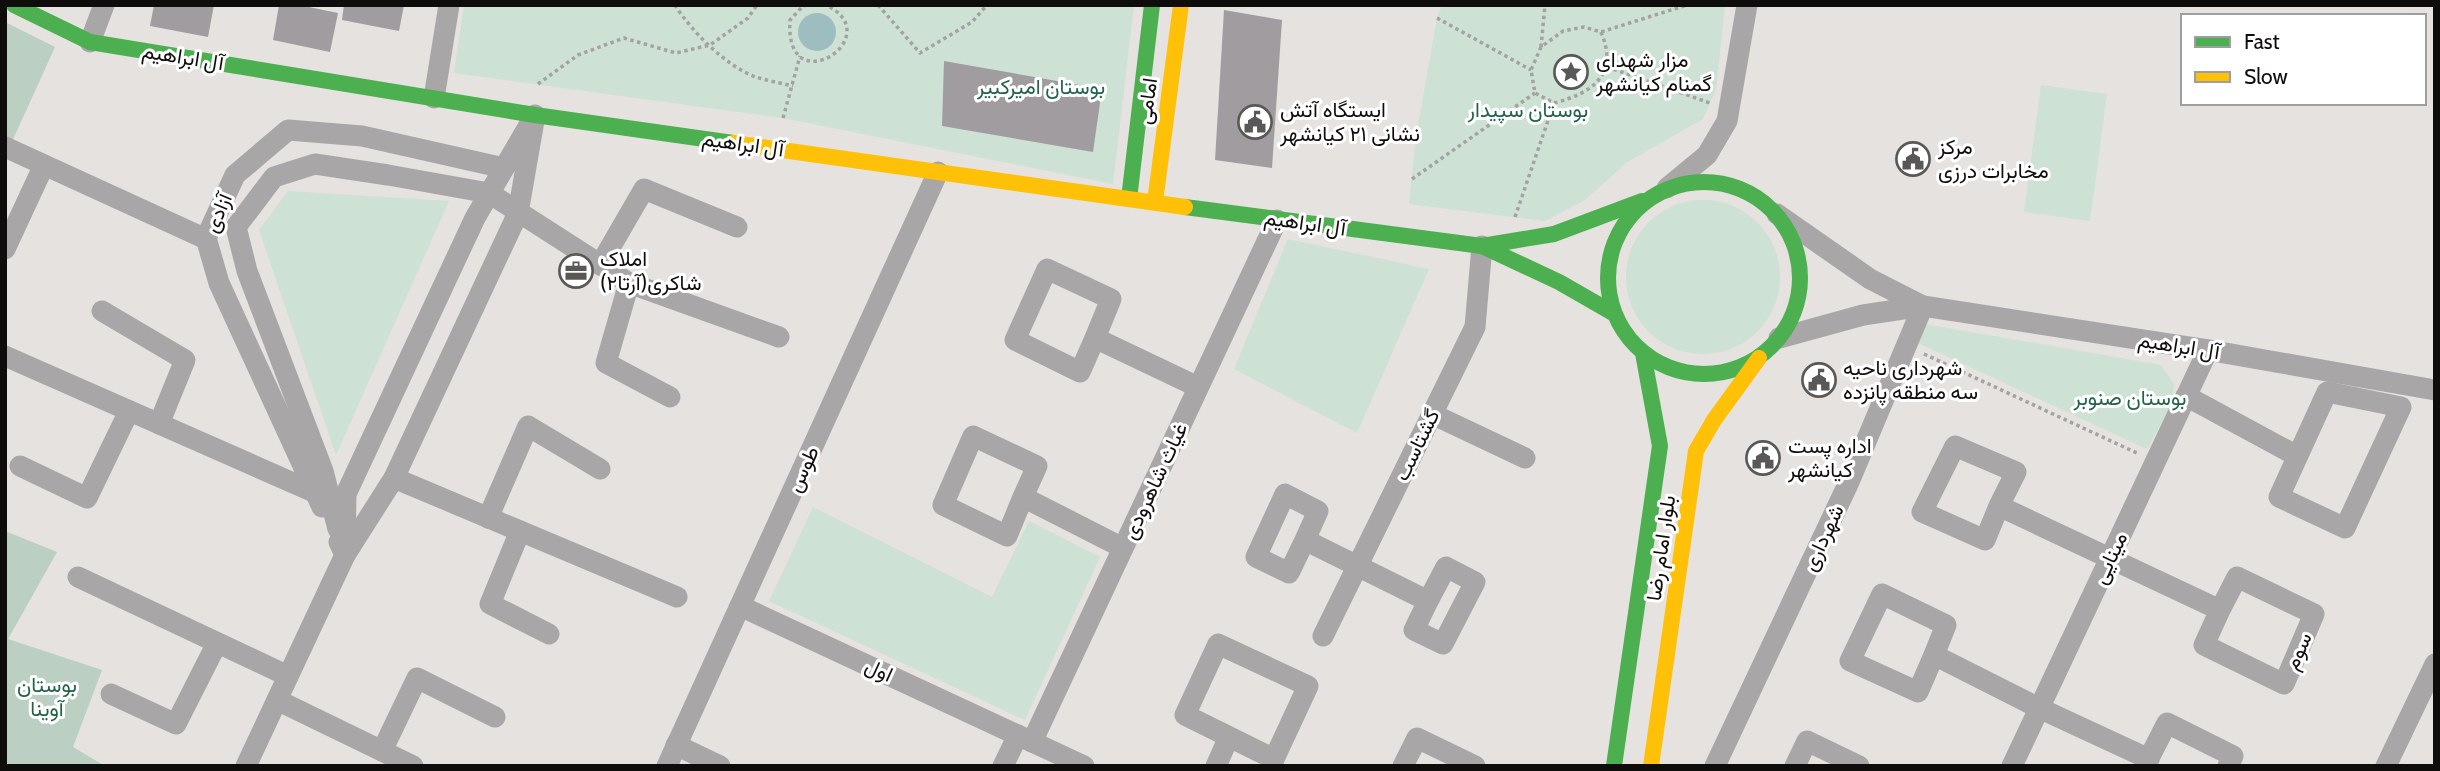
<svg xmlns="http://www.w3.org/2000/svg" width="2440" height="771" font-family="Cabin,Vazirmatn,sans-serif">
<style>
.green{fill:#cde1d5}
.forest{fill:#bbcfc3}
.water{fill:#9dbdc0}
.building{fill:#a19c9f}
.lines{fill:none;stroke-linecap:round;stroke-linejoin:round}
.path{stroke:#a4a2a2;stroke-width:3.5;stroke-dasharray:3.5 3.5;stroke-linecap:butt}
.street{stroke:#a9a6a7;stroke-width:21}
.fast{stroke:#4caf50;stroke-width:16}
.slow{stroke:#ffc107;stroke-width:16}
.labels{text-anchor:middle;stroke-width:6;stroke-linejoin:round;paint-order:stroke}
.street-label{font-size:21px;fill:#0f0d0c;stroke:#fff}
.poi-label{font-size:21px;fill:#0f0d0c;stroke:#fff;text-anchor:start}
.park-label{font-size:21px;fill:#216348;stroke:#fff}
</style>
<rect width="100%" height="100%" fill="#e5e2df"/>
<g class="green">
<path d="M464,5H1134L1113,184L783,118L454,73Z"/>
<path d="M1442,5H1725L1716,89L1703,119L1626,163L1585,200L1545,221L1409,204L1416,137L1437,18Z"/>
<path d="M2041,85L2107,94L2090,221L2024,212Z"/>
<path d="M288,191L449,201L336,455L259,230Z"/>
<circle cx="1703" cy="277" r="77"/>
<path d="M1288,239L1429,269L1357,433L1234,369Z"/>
<path d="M1925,324L2161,365L2174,384L2172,404L2147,449L1918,343Z"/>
<path d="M813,507L992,597L1029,521L1100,557L1025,720L769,601Z"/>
</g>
<g class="forest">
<path d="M5,22L55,47L5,157Z"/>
<path d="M5,531L57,552L8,639L102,670L73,747L105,766H5Z"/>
</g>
<circle class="water" cx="817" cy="32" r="19"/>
<g class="building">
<path d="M154,5H214L208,37L150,26Z"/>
<path d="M279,5H299L338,13L330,52L273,40Z"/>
<path d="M344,5H404L399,31L342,20Z"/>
<path d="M1224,10L1282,20L1272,168L1215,160Z"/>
<path d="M944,61L1102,89L1093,152L942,126Z"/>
</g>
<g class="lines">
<g class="path">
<path d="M675,5C691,31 727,67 756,77C768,81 781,83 793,86"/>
<path d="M807,5L803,6L790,20C784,106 891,36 826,5"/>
<path d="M878,5L920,53L972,22L987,5"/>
<path d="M1437,18L1531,70"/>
<path d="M1601,32C1619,74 1593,93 1554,103L1535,93L1531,70L1541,47L1563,31L1584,27L1601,32L1687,5"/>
<path d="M1541,47L1545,5"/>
<path d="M1607,67L1710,103"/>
<path d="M538,84L578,55L624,38L676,53L710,45L748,18L757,5"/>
<path d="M783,118L800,56"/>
<path d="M1412,179L1535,93"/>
<path d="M1515,217L1554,103"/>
<path d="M1924,354L2139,454"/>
</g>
<g class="street">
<path d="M90,42L104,5"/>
<path d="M434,98L449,5"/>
<path d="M535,115L518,213L394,478L345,555L346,494L475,218Z"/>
<path d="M5,147L206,239"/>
<path d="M1667,188L1707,155L1727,121L1747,5"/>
<path d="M1777,214L1870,279L1923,306L1863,315L1779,338"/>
<path d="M5,249L44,165"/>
<path d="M600,265L644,189L737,227"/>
<path d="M629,283L606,363L670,397"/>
<path d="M102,311L185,360L159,424"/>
<path d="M1095,338L1111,299L1047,269L1015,340L1080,372L1095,338L1198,387"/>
<path d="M5,356L316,493"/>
<path d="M2327,392L2401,407L2345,528L2279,497Z"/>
<path d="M2186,396L2297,456"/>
<path d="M1432,414L1525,458"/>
<path d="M20,466L87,498L129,411"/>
<path d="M394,478L677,597"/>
<path d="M1023,497L1037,466L973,436L943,505L1007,536L1023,497L1123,548"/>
<path d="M1999,506L2016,472L1955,446L1922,512L1985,540L1999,506L2220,610L2204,645L2284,684L2314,614L2237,577L2220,610"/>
<path d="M322,507L219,283L206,238L235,175L288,130L362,136L504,168"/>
<path d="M488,518L528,426L600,469"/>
<path d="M338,529L323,471L247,271L236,227L274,177L315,164L388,175L489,193L629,283L779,337"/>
<path d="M520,531L490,604L549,634"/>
<path d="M1305,540L1318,511L1285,494L1256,557L1289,573L1305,540L1428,601L1414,630L1443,644L1475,582L1446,567L1428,601"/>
<path d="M78,577L288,676"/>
<path d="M740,606L1084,766"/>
<path d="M1323,636L1475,327L1482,246"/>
<path d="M1218,644L1308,686L1274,759L1185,715Z"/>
<path d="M1934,655L1946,625L1882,594L1850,661L1918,692L1934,655L2039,708L2149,759"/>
<path d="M111,694L176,724L217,643"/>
<path d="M277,700L413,766"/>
<path d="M1032,742L1277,220"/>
<path d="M676,745L720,766"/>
<path d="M382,751L417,678L495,717"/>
<path d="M246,766L345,555L339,542"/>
<path d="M667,766L938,172"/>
<path d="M1003,766L1018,735"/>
<path d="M1216,766L1228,739"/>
<path d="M1403,766L1417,738L1475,766"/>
<path d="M1715,766L1849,482L1923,306L2208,350L2435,390"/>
<path d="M1795,766L1807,741L1859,766"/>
<path d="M2012,766L2208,350"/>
<path d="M2145,766L2167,723L2233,756L2228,766"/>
<path d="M2386,766L2435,664"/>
</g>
<g class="fast">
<path d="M14,5L90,42L535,115L733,143"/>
<circle cx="1704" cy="278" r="96"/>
<path d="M1129,199L1152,5"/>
<path d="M1185,207L1482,246"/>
<path d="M1613,313L1559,282L1482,246L1554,234L1642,201"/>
<path d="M1614,766L1660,446L1643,353"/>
</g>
<g class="slow">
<path d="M733,143L1185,207"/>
<path d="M1155,202L1181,5"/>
<path d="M1651,766L1696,451L1714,420L1759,358"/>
</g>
</g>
<defs>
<g id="sight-ring" transform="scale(1.75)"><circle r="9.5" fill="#fff" stroke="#5a5856" stroke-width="1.5"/><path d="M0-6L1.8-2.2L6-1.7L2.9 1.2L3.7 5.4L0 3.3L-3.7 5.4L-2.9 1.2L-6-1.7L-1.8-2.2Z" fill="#5a5856"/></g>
<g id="civic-ring" transform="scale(1.75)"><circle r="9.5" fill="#fff" stroke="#5a5856" stroke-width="1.5"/><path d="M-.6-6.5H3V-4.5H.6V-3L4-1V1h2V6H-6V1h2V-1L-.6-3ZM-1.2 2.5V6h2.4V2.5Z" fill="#5a5856"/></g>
<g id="office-ring" transform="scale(1.75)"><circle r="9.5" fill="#fff" stroke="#5a5856" stroke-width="1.5"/><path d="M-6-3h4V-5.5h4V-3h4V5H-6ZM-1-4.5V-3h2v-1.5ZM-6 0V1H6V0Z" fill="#5a5856"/></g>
</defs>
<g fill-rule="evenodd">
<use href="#sight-ring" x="1571" y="72"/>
<use href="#civic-ring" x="1255" y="122"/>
<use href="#civic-ring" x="1913" y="159"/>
<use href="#office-ring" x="576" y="271"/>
<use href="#civic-ring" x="1819" y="380"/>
<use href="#civic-ring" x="1763" y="458"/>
</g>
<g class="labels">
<g class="street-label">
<text transform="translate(183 57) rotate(9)" y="7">آل ابراهیم</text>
<text transform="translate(1147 101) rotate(-82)" y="7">امامی</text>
<text transform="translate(743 144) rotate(8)" y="7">آل ابراهیم</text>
<text transform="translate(218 213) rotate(-67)" y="7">آزادی</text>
<text transform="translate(1305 223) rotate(8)" y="7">آل ابراهیم</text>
<text transform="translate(2179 346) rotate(9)" y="7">آل ابراهیم</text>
<text transform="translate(1417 445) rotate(-64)" y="7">گشتاسب</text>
<text transform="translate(803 469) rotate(-65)" y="7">طوس</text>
<text transform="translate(1155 481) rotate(-65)" y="7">غیاث شاهرودی</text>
<text transform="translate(1823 538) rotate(-65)" y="7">شهرداری</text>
<text transform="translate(1661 548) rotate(-82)" y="7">بلوار امام رضا</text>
<text transform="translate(2110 558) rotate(-65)" y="7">مینایی</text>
<text transform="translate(2298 651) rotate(-66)" y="7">سوم</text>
<text transform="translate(879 670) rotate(25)" y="7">اول</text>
</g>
<g class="poi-label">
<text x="1596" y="67">مزار شهدای<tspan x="1596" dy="24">گمنام کیانشهر</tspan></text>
<text x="1280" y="117">ایستگاه آتش<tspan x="1280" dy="24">نشانی ۲۱ کیانشهر</tspan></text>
<text x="1938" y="154">مرکز<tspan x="1938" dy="24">مخابرات درزی</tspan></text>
<text x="600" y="266">املاک<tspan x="600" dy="24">شاکری(آرتا۲)</tspan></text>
<text x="1843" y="375">شهرداری ناحیه<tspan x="1843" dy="24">سه منطقه پانزده</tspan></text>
<text x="1788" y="453">اداره پست<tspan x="1788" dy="24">کیانشهر</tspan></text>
</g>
<g class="park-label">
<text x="1041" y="94">بوستان امیرکبیر</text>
<text x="1528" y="117">بوستان سپیدار</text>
<text x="2130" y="405">بوستان صنوبر</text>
<text x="47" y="692">بوستان<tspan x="47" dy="24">آوینا</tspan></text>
</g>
</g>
<rect width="2440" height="771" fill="none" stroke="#0f0d0c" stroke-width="14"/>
<rect x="2181" y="14" width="245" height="91" fill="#ffffff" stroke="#9f9e9e" stroke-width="2"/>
<rect x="2195" y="37" width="35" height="10" fill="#4caf50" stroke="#9f9e9e" stroke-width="2"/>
<text x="2244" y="49" font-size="21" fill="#0f0d0c">Fast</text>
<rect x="2195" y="72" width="35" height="10" fill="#ffc107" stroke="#9f9e9e" stroke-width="2"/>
<text x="2244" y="84" font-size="21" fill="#0f0d0c">Slow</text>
</svg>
